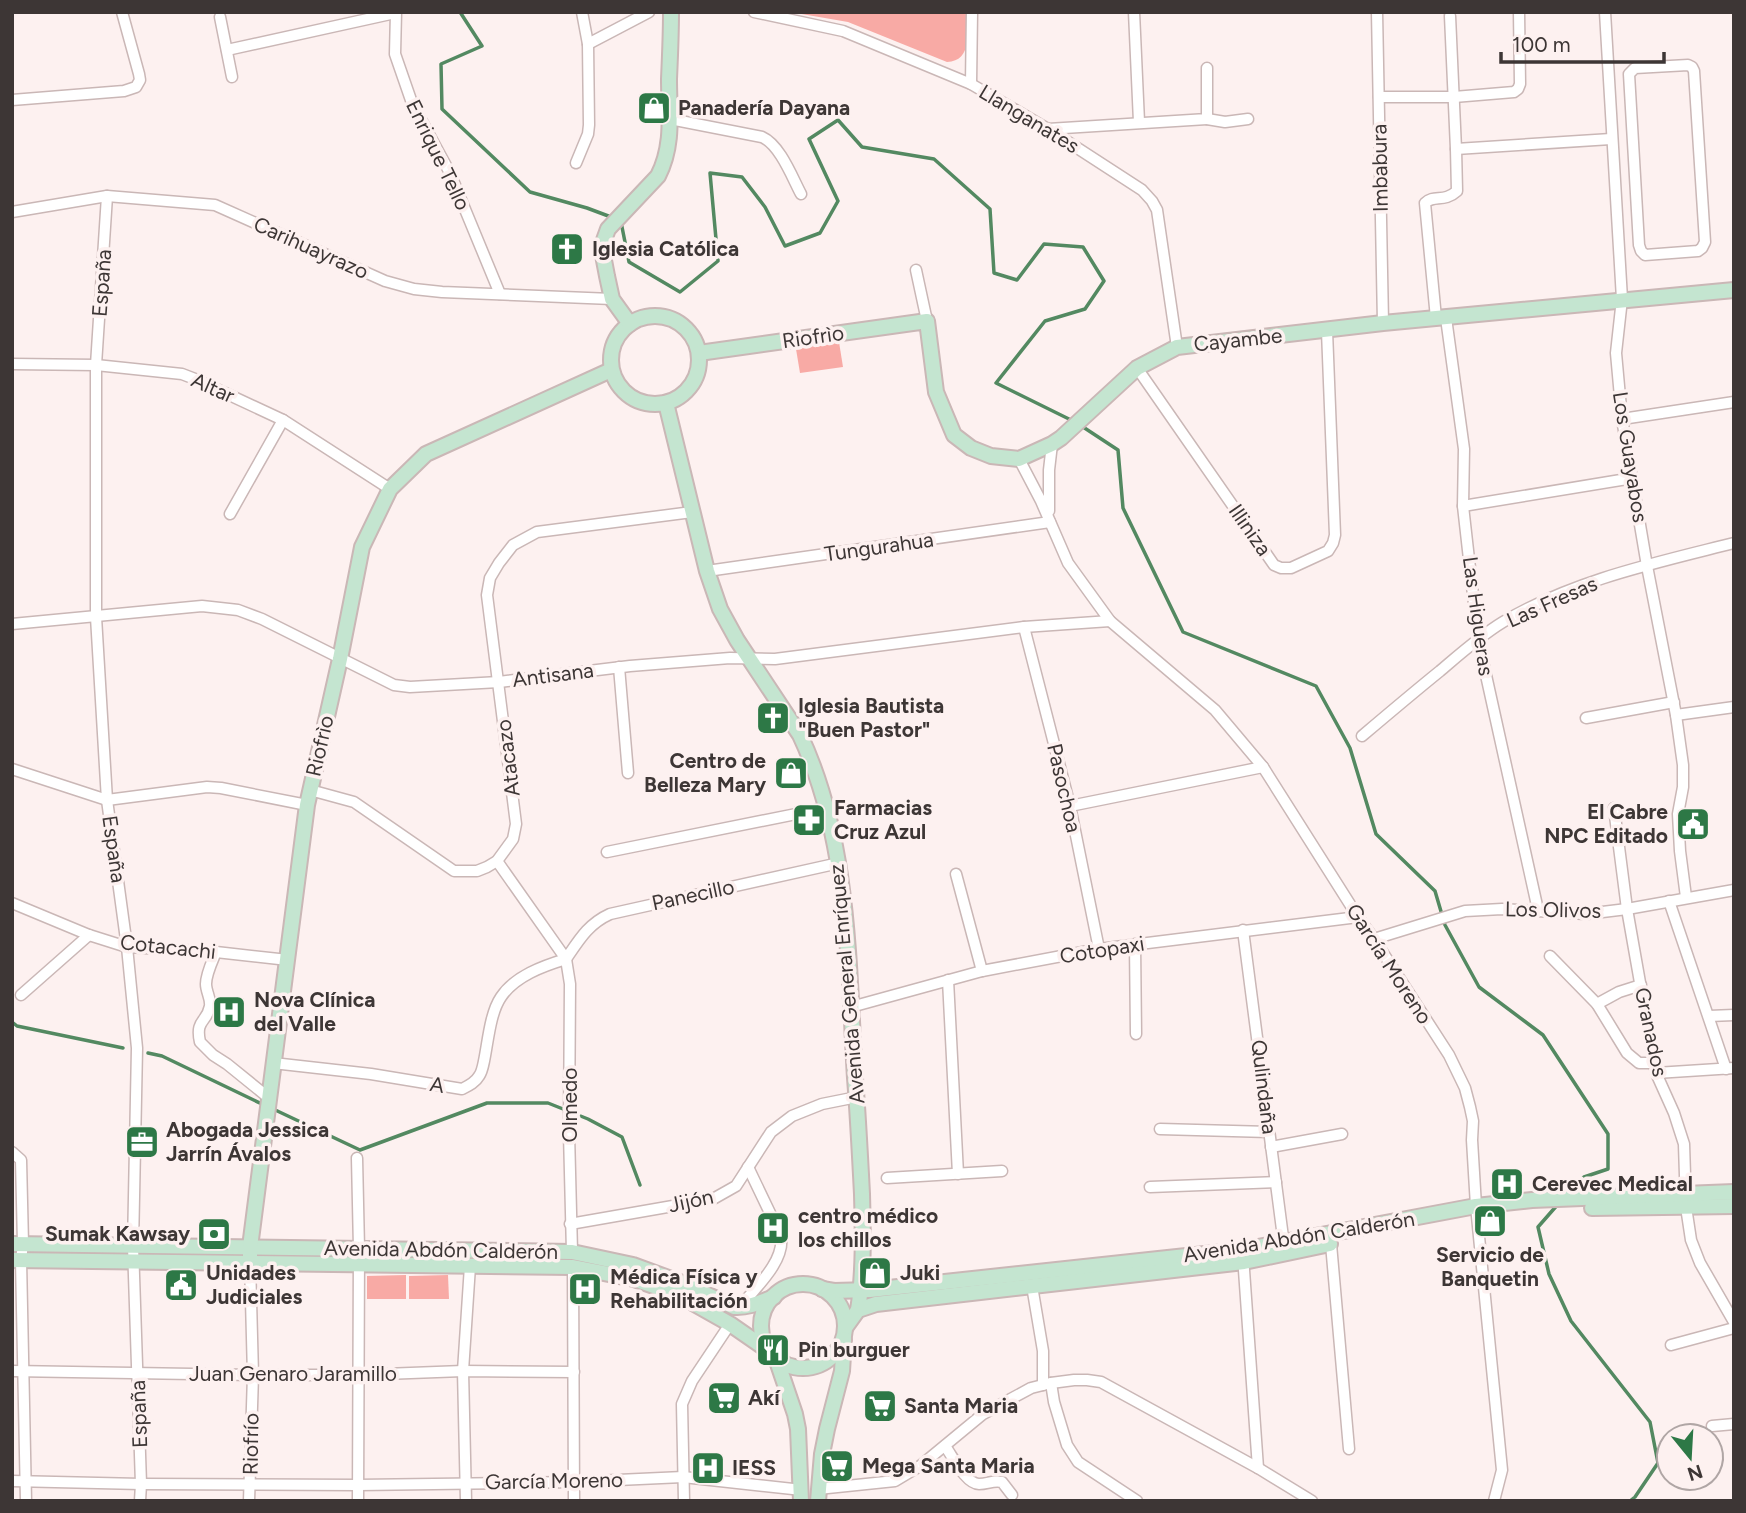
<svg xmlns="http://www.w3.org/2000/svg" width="1746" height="1513" font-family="Figtree,sans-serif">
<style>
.green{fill:#f8aaa5}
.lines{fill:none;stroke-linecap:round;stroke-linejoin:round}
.stream{stroke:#538961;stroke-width:3.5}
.street-casing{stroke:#cab7b6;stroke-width:13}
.secondary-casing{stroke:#cab7b6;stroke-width:18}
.street{stroke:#fff;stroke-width:10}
.secondary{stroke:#c4e5d0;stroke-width:14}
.labels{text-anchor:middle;stroke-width:7;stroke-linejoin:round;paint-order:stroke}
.poi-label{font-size:21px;font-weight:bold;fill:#3d3635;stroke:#fdf1f0;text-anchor:start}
.street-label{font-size:21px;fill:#3d3635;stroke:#fdf1f0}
</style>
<rect width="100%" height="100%" fill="#fdf1f0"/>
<g class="green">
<path d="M790,12H967C967,31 973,61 947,62L848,22Z"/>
<path d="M839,342L843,367L800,373L796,349Z"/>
<path d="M406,1275V1299H367V1276Z"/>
<path d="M448,1275L449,1299H409V1276Z"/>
</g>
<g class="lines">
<g class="stream">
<path d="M460,12L482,46L441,64L442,109L530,192L587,208L611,217"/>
<path d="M621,222L629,262L680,292L718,261L710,173L742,177L765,207L785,246L820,233L838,201L809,139L838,120L862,147L934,159L990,209L994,273L1017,280L1044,244L1083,247L1104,281L1085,309L1045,321L996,383L1073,421"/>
<path d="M1080,425L1118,450L1123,508L1183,632L1316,686L1350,748L1376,834L1435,891L1445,925L1479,987L1543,1035L1608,1134V1169L1584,1177L1567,1195"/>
<path d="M12,1022L17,1026L123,1048"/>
<path d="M148,1053L162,1056L264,1105"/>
<path d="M271,1108L360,1150L487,1103H548L588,1119L622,1137L640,1185"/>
<path d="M1559,1203L1538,1227L1549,1274L1571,1321L1650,1422L1658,1463L1635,1497L1630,1501"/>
</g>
<g class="street-casing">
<g id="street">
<path d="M396,12L395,54L412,103L450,173L500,294"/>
<path d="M754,12L843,31L971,84L1048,129L1142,190L1152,201L1157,210L1177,347"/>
<path d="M1134,12L1139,122"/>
<path d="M1377,12L1383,323"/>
<path d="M1605,12L1622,299L1616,353L1622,419L1647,566L1676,715L1683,765V787L1678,814L1680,851L1686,897"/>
<path d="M220,17L232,77"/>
<path d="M588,44L649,12"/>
<path d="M227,50L395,13"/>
<path d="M1688,65L1692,67L1694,71L1705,242L1702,248L1698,251L1645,255L1641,251L1639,245L1629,74L1635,68Z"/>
<path d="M971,84L972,12"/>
<path d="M1379,97H1454L1514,92L1518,89L1520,84L1519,12"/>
<path d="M12,100L124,91L136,87L140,80L139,74L122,12"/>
<path d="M670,119L762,137C780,145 792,177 801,194"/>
<path d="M1207,119L1225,122L1248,119"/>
<path d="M1048,129L1207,119V68"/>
<path d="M1456,149L1611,139"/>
<path d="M576,163L588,134L589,125L588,44L582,12"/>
<path d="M107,196L96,365V617L107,800L127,947L137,1048L133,1246L141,1484L140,1501"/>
<path d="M12,212L107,196L215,205L385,281L414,289L442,292L612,299"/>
<path d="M916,270L927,321"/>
<path d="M1436,318L1425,203C1434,194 1444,203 1457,191L1456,149L1450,16"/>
<path d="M1446,318L1464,449L1463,506L1478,639L1538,910"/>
<path d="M12,364L96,365L182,374L195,379L283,420L390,489"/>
<path d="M1137,368L1274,565L1281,568H1291L1328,551L1333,543L1335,535L1327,331"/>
<path d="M1622,419L1734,402"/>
<path d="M1019,459L1041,501L1068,563L1110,621L1215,710L1263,767L1358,917L1374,939L1449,1055L1465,1088L1470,1107L1473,1121L1472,1140L1476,1206L1502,1470L1494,1501"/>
<path d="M1463,506L1633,478"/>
<path d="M1049,511V470L1052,444"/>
<path d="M230,514L283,420"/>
<path d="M707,571L1050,522"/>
<path d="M12,624L202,606L238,610L262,619L394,685L410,687L499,682L630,666L730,658L775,659L1024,627L1110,621"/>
<path d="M1024,627L1070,806L1099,949"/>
<path d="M619,667L628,773"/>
<path d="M1676,715L1734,707"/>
<path d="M1586,718L1674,702"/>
<path d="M1362,736C1388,714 1414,692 1440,671C1460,654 1480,636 1503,622C1574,580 1655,563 1734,543"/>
<path d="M12,769L107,800L207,787L221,788L307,805"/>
<path d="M310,790L354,802L454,871H477L487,867L497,861L513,839L516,824L487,595L490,578L499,563L513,545L537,532L692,512"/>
<path d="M1070,806L1263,767"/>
<path d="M1614,808L1627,909L1656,1073L1674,1113L1684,1144L1686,1207L1691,1240L1700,1263L1734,1322"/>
<path d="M607,852L826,808"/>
<path d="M497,861L566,959L570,984L569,1133L572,1252"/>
<path d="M956,874L982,971"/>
<path d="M1669,901L1726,1069"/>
<path d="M12,903L89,935L127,947L216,952L288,960"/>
<path d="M1243,930L1284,1245"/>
<path d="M1374,939L1465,911L1502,909L1586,914L1627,909L1734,890"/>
<path d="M1135,944L1136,1034"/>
<path d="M216,952C212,962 206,974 206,984C206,992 211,998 210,1006C207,1023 195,1019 200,1042L213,1055L227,1064L269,1098"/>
<path d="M1550,956L1597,1004L1627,1053L1639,1063H1654"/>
<path d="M566,959C579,940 588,924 610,914L839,863"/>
<path d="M948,980L958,1174"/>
<path d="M21,995L89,935"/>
<path d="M1597,1004L1619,992L1641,985"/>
<path d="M851,1007L982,971L1099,949L1358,917"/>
<path d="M1709,1016L1734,1015"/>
<path d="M273,1063L371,1074L462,1089C468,1086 475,1083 479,1076C482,1072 483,1066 484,1061C488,1042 490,1013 501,997C515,976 543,966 566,959"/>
<path d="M1656,1073L1734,1068"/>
<path d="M1160,1129L1269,1132"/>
<path d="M1271,1147L1342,1134"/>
<path d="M12,1152L21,1160L23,1244L21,1260L26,1501"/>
<path d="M357,1158L359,1249L358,1501"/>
<path d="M887,1178L1002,1171"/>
<path d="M1150,1187L1276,1182"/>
<path d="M570,1224L713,1199L736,1186L771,1132L792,1116L822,1104L857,1097"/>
<path d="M1331,1244L1349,1449"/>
<path d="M1243,1256L1258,1468"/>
<path d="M573,1267L574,1501"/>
<path d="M1032,1286L1043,1351V1385"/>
<path d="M739,1308C755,1288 785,1262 781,1236L748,1167"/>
<path d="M1671,1345L1734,1328"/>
<path d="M12,1371L253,1375H358L463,1371L574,1372"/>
<path d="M1051,1383L1054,1402L1067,1445L1078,1462L1137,1501"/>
<path d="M1712,1426L1734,1424"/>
<path d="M945,1446C953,1457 966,1484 979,1484C988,1484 993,1480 1002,1482L1012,1495"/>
<path d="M12,1481L141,1484L358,1485L574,1482L683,1477L802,1490"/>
<path d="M818,1489L895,1481L920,1466L983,1414L1031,1388L1051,1383L1074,1380H1087L1101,1382L1258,1468L1312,1501"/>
<path d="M249,1501L253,1375L250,1262"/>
<path d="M466,1501L463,1371L470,1266"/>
<path d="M684,1501L682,1404L692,1381L730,1324"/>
</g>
</g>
<g class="secondary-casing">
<g id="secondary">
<circle cx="655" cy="360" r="44"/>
<path d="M630,324L612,299L607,276L603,255L604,240L608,229L658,176C674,145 669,113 669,79C670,57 671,34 671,12"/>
<path d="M699,353L927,321L936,392L954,435L971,448L991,456L1019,459L1052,444L1061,438L1137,368L1177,347L1383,323L1734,290"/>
<path d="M666,403L707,571L720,609L737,640L800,735C850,841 848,963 855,1078C858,1116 860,1155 862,1194C863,1232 864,1272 858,1310"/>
<path d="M1592,1208L1734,1206"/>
<path d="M12,1244L572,1252L633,1265L682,1283L734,1307C748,1308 761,1302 774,1297"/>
<path d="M12,1260L573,1267L634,1279L662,1289L691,1302L730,1324L769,1351"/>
<path d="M250,1262V1247L307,805L340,659L362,547L390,489L426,454L611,370"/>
<circle cx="803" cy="1326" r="42"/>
<path d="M822,1289L834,1291L870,1290L1242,1250L1476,1206L1532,1200L1734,1192"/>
<path d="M845,1328L858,1310L876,1304L1244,1262L1330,1244"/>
<path d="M776,1358L795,1414L798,1429L801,1501"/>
<path d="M818,1501L822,1454L827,1429L842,1371L844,1339"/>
</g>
</g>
<use href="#street" class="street"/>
<use href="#secondary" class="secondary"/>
</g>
<defs>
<g id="shop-square" transform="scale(1.75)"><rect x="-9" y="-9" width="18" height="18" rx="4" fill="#2d7846" stroke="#fdf1f0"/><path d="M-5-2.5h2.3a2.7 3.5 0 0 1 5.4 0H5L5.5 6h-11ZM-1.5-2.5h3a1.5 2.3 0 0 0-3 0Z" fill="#fff"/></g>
<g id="church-square" transform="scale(1.75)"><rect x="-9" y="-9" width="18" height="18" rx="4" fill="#2d7846" stroke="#fdf1f0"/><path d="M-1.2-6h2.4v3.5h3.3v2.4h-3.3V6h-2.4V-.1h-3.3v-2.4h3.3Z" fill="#fff"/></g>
<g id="pharmacy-square" transform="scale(1.75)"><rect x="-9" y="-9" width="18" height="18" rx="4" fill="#2d7846" stroke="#fdf1f0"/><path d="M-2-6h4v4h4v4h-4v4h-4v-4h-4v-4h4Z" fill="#fff"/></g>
<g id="civic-square" transform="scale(1.75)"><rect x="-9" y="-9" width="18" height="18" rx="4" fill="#2d7846" stroke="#fdf1f0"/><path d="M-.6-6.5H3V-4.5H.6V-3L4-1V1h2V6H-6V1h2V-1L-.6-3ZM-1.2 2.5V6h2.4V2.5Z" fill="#fff"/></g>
<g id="hospital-square" transform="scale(1.75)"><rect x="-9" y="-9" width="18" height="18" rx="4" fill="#2d7846" stroke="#fdf1f0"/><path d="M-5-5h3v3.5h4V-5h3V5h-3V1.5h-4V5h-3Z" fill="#fff"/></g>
<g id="office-square" transform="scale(1.75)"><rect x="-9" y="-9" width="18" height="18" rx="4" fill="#2d7846" stroke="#fdf1f0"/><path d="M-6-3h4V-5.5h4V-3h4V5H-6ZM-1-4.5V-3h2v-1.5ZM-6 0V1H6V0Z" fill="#fff"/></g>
<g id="bank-square" transform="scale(1.75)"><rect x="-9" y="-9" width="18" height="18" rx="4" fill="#2d7846" stroke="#fdf1f0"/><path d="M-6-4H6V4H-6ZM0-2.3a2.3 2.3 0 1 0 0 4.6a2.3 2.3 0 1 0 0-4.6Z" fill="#fff"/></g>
<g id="restaurant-square" transform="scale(1.75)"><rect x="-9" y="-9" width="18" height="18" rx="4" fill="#2d7846" stroke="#fdf1f0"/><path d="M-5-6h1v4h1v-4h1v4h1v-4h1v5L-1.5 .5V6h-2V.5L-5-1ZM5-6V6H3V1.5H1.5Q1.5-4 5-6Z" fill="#fff"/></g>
<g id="supermarket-square" transform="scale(1.75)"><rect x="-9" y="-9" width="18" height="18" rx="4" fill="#2d7846" stroke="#fdf1f0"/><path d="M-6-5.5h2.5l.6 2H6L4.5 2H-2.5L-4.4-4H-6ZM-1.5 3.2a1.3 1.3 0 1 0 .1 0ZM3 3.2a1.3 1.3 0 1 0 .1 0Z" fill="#fff"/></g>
</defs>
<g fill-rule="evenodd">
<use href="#shop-square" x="654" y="108"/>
<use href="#church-square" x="567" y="249"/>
<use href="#church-square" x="773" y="718"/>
<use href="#shop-square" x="791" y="773"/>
<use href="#pharmacy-square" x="809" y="820"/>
<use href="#civic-square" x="1693" y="824"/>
<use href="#hospital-square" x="229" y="1012"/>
<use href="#office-square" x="142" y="1142"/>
<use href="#hospital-square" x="1507" y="1184"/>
<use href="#shop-square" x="1490" y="1221"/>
<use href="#hospital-square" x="773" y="1228"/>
<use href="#bank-square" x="214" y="1234"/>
<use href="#shop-square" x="875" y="1273"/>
<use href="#civic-square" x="181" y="1285"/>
<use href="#hospital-square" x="585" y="1289"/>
<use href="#restaurant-square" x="773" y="1350"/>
<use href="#supermarket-square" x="724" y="1398"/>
<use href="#supermarket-square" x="880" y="1406"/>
<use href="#supermarket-square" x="837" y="1466"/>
<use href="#hospital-square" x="708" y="1468"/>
</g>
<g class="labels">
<g class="poi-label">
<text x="678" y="115">Panadería Dayana</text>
<text x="592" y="256">Iglesia Católica</text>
<text x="798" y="713">Iglesia Bautista<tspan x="798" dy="24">"Buen Pastor"</tspan></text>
<text x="766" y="768" text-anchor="end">Centro de<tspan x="766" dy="24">Belleza Mary</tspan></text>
<text x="834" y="815">Farmacias<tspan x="834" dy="24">Cruz Azul</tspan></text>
<text x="1668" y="819" text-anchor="end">El Cabre<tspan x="1668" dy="24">NPC Editado</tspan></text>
<text x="254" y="1007">Nova Clínica<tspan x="254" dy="24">del Valle</tspan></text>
<text x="166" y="1137">Abogada Jessica<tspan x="166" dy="24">Jarrín Ávalos</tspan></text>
<text x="1532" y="1191">Cerevec Medical</text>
<text x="798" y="1223">centro médico<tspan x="798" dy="24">los chillos</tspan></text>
<text x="190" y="1241" text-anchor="end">Sumak Kawsay</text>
<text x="1490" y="1262" text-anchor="middle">Servicio de<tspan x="1490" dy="24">Banquetin</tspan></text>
<text x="206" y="1280">Unidades<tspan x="206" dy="24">Judiciales</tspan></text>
<text x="900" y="1280">Juki</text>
<text x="610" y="1284">Médica Física y<tspan x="610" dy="24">Rehabilitación</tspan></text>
<text x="798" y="1357">Pin burguer</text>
<text x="748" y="1405">Akí</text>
<text x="904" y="1413">Santa Maria</text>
<text x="862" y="1473">Mega Santa Maria</text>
<text x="732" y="1475">IESS</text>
</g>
<g class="street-label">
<text transform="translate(1029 119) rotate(31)" y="7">Llanganates</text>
<text transform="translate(438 155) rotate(64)" y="7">Enrique Tello</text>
<text transform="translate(1380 168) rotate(-91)" y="7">Imbabura</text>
<text transform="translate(311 248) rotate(24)" y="7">Carihuayrazo</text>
<text transform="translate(102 283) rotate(-86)" y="7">España</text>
<text transform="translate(813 337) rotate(-8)" y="7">Riofrìo</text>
<text transform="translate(1238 340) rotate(-6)" y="7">Cayambe</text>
<text transform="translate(213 388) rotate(24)" y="7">Altar</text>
<text transform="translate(1630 457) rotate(81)" y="7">Los Guayabos</text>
<text transform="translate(1250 530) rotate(55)" y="7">Illiniza</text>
<text transform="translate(879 547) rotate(-8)" y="7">Tungurahua</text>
<text transform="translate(1552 602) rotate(-24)" y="7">Las Fresas</text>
<text transform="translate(1478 616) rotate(82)" y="7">Las Higueras</text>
<text transform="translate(553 675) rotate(-7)" y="7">Antisana</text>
<text transform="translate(320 746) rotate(-77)" y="7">Riofrìo</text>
<text transform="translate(508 758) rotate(-97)" y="7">Atacazo</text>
<text transform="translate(1064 788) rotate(77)" y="7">Pasochoa</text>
<text transform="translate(114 849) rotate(82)" y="7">España</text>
<text transform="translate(693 895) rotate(-12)" y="7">Panecillo</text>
<text transform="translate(1553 910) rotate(1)" y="7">Los Olivos</text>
<text transform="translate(168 947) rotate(6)" y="7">Cotacachi</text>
<text transform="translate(1102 950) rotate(-9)" y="7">Cotopaxi</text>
<text transform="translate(1389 964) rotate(57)" y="7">García Moreno</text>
<text transform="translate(847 984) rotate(-95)" y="7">Avenida General Enríquez</text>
<text transform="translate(1651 1032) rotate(78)" y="7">Granados</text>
<text transform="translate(437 1085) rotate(9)" y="7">A</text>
<text transform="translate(1264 1087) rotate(83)" y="7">Qulindaña</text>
<text transform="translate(570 1105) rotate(-90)" y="7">Olmedo</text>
<text transform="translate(691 1201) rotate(-12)" y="7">Jijón</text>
<text transform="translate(1299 1237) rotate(-9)" y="7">Avenida Abdón Calderón</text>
<text transform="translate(441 1250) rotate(1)" y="7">Avenida Abdón Calderón</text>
<text x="293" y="1381">Juan Genaro Jaramillo</text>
<text transform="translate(139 1414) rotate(-92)" y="7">España</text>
<text transform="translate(251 1444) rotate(-89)" y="7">Riofrío</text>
<text transform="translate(554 1481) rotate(-1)" y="7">García Moreno</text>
</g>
</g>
<rect width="1746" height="1513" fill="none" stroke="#3d3635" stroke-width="28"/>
<g transform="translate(1690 1457) rotate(162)"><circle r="33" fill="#fdf1f0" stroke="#b0a6a5" stroke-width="2"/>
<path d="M0-5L12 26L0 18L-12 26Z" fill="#2d7846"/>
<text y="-10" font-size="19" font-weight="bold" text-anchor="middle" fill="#3d3635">N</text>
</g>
<path d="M1501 52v10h163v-10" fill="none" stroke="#3d3635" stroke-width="3.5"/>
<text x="1512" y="52" font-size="21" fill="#3d3635" stroke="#fdf1f0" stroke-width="5" paint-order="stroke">100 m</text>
</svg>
